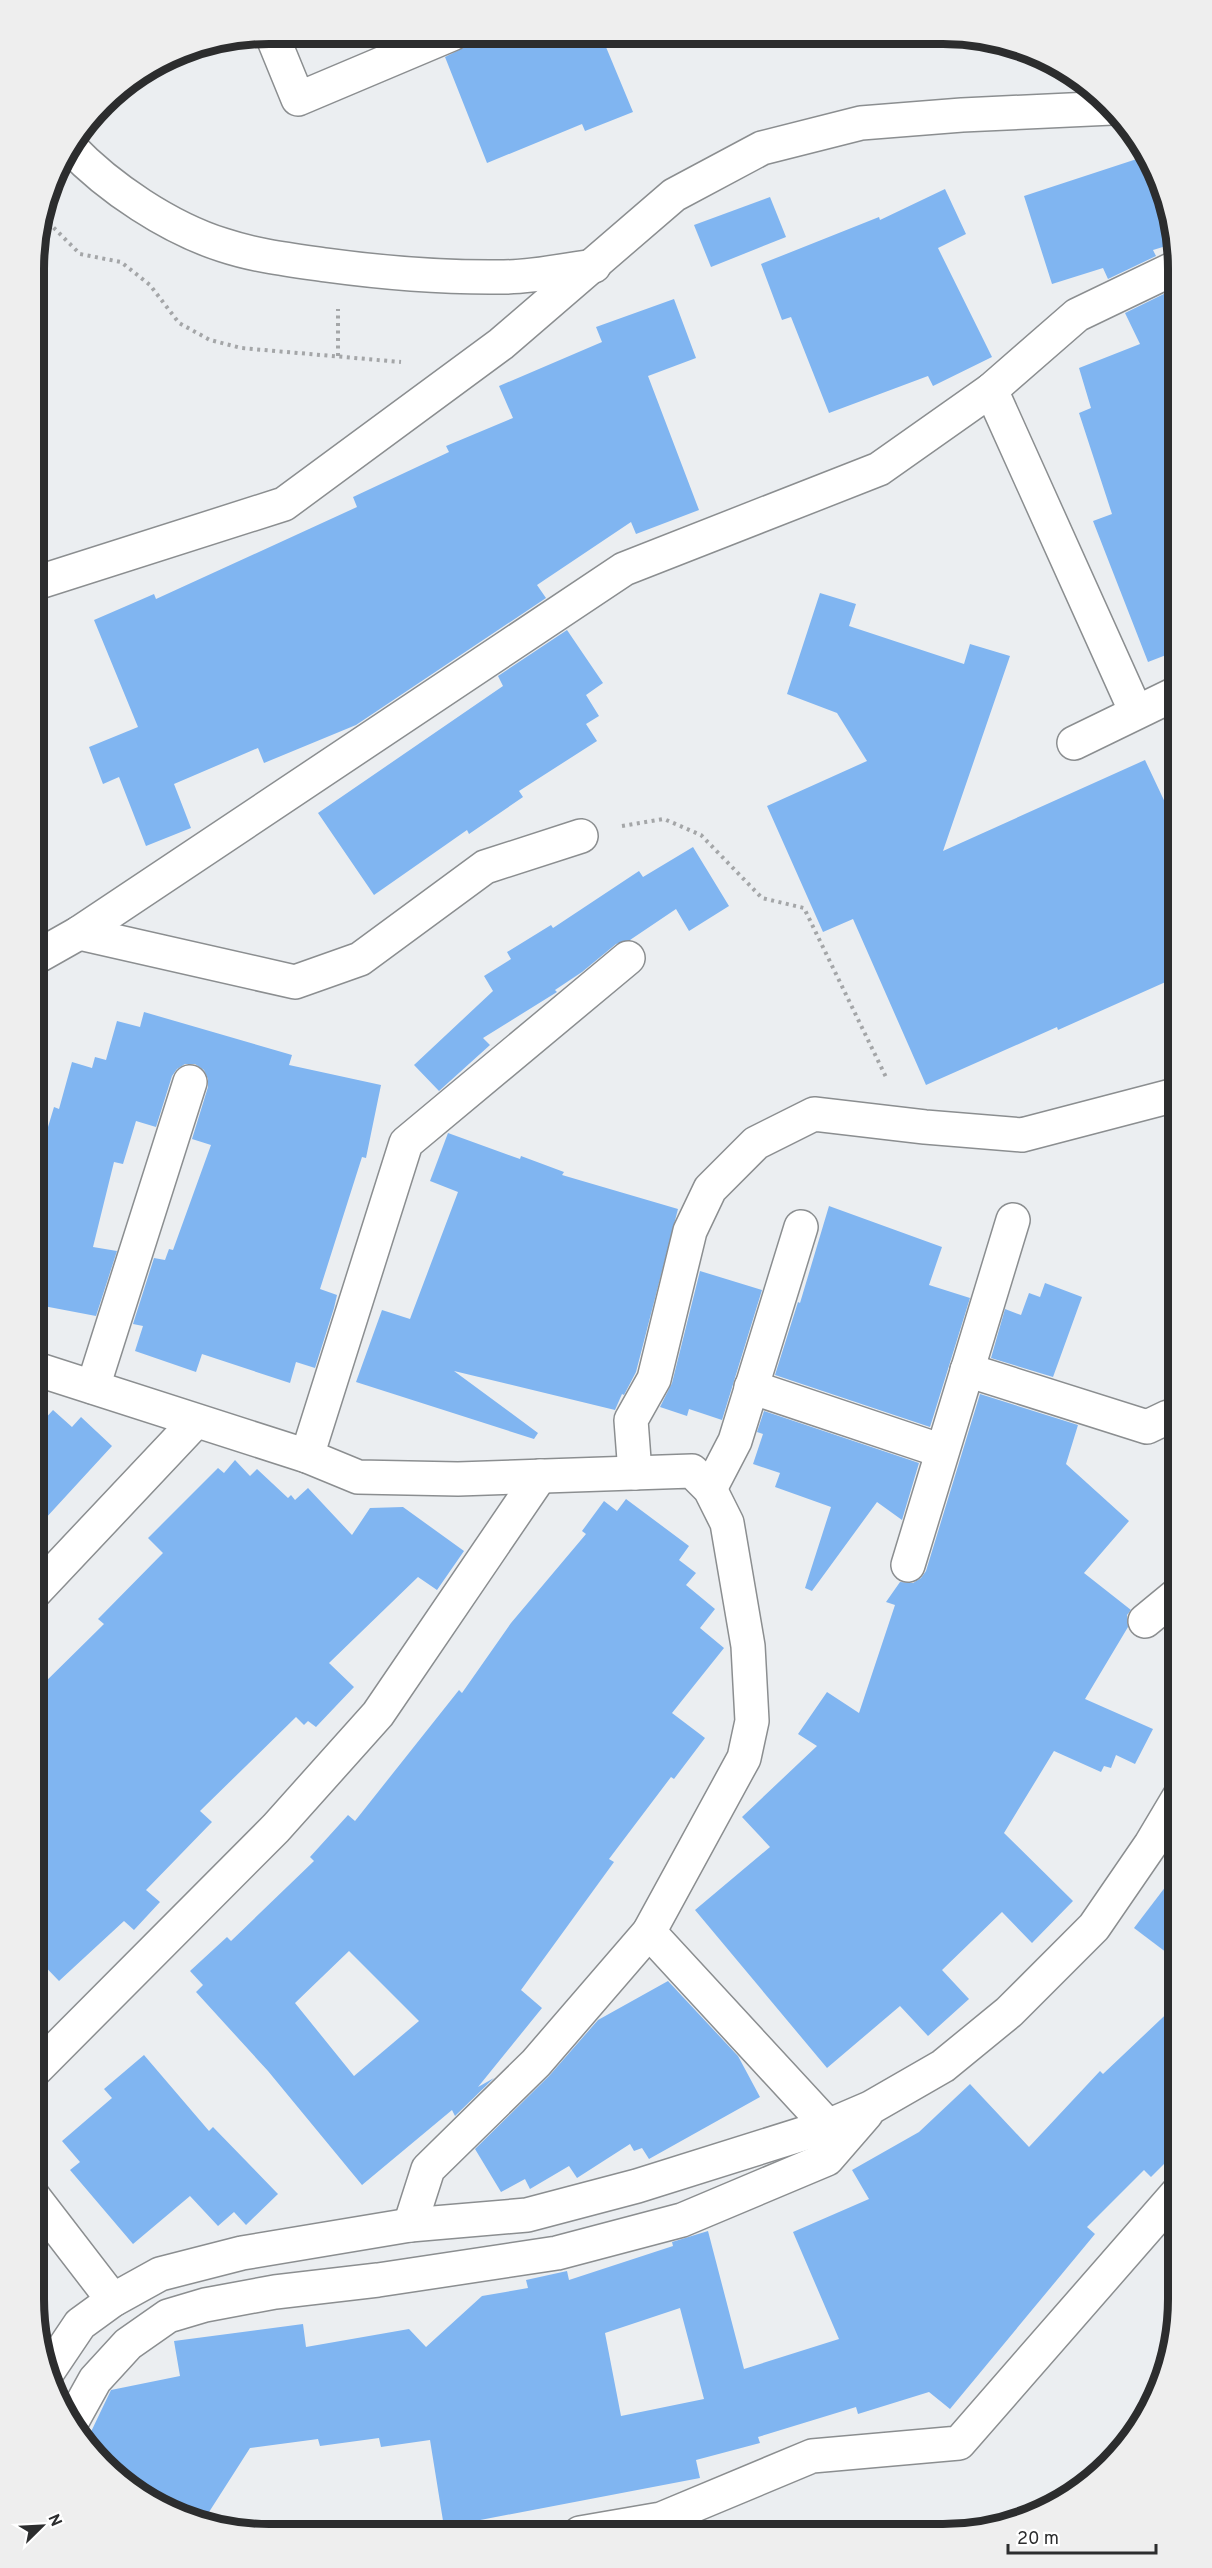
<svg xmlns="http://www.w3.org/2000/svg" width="1212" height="2568" font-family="Overpass,sans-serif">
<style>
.building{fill:#80b5f1;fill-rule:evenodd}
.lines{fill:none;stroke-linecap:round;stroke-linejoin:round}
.minor-casing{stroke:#8b8e90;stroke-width:36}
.path{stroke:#a4a6a8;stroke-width:4;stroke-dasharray:3 4.5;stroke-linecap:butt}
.minor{stroke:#fff;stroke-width:33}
.rim{fill:none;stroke:#2c2d2e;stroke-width:8}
</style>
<rect width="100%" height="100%" fill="#ebeef1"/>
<g class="building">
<path d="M470,34L601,35L633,112L585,131L582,124L487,163L445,57L467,46Z"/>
<path d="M1149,155L1171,207L1176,243L1153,250L1156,256L1108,279L1103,268L1052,284L1024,196Z"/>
<path d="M945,189L966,234L938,248L992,357L933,386L928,376L829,413L791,317L782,320L761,264L879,217L880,220Z"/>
<path d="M770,197L786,237L711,267L694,225Z"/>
<path d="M1172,290L1179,304V650L1148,662L1093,521L1112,514L1079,413L1091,408L1079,368L1140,344L1125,313Z"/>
<path d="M674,299L696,358L648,376L699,510L636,534L631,522L537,585L546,598L356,725L264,763L258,748L174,784L191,828L146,846L119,777L103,784L89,747L138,727L94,620L154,594L156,599L357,507L353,497L449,452L446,446L513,418L499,386L602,342L596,327Z"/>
<path d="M820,593L856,604L849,626L964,664L970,644L1010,656L943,851L1145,760L1179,832V976L1058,1030L1057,1027L926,1085L853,919L823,932L767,806L867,761L837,713L787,694Z"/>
<path d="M567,630L603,683L586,695L599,716L586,724L597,741L519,791L523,797L469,834L467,830L374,895L318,813L503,686L498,676Z"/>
<path d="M693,847L729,906L689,931L676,909L630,940L616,944L582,972L555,990L557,992L483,1038L490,1045L439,1091L414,1065L493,991L484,976L511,959L507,952L551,925L553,928L639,871L643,877Z"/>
<path d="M144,1012L292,1055L289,1065L381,1085L366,1158L362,1157L320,1289L337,1295L334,1308L315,1368L296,1362L290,1383L202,1354L196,1372L135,1351L143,1326L133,1324L154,1258L165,1260L169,1249L173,1250L211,1145L192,1139L208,1087V1079L204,1070L195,1064H185L177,1069L172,1076L156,1127L136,1121L123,1164L114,1162L93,1247L117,1251L96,1316L33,1304V1269L42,1221L37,1220L43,1195L33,1192V1177L54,1107L59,1109L72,1062L92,1068L95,1057L106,1060L117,1021L140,1027Z"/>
<path d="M448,1133L520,1159L521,1156L564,1172L562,1175L678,1209L636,1372L624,1395L622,1394L615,1410L454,1371L538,1433L534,1439L356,1382L382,1310L410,1319L458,1192L430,1181Z"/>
<path d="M829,1206L942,1247L929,1285L970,1298L930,1427L775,1375L798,1302L800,1303Z"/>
<path d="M700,1271L762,1290L722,1420L689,1409L687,1416L660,1407L672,1383Z"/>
<path d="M1045,1283L1082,1297L1053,1377L991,1358L1005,1309L1021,1315L1029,1293L1040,1297Z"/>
<path d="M980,1394L1078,1425L1066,1464L1129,1521L1084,1573L1131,1610L1127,1615L1128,1627L1085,1699L1153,1729L1135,1764L1116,1755L1111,1768L1104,1766L1101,1772L1054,1751L1004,1833L1073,1901L1032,1943L1002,1912L942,1970L969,1999L928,2036L900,2006L827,2068L695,1910L770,1847L742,1817L817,1746L798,1734L827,1692L859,1713L895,1605L886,1602L900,1582L913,1583L921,1578L926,1571Z"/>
<path d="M53,1410L72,1427L81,1417L112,1446L33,1532V1432Z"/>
<path d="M764,1411L919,1463L902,1520L877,1502L812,1591L805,1588L831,1507L775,1487L780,1473L753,1464L763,1434L757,1432Z"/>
<path d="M235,1460L250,1476L257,1469L288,1498L291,1495L295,1500L308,1488L352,1535L370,1508L403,1507L464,1551L437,1590L418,1577L329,1663L354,1687L316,1727L308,1721L304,1725L296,1717L200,1811L212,1822L146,1890L160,1902L134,1930L124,1921L59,1981L33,1954V1694L104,1624L98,1619L163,1553L148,1538L218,1468L224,1473Z"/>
<path d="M626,1499L689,1546L679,1560L696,1573L686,1585L715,1609L700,1628L724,1648L672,1713L705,1738L674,1779L671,1777L609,1859L614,1862L521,1990L542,2008L478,2087L494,2078L455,2116L452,2110L362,2185L268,2071L196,1992L203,1985L190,1971L227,1937L231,1941L314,1861L310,1857L348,1815L355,1821L459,1690L462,1693L511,1623L586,1534L582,1531L604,1501L617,1511ZM349,1951L419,2021L354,2076L295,2003Z"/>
<path d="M1179,1869V1962L1134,1928Z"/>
<path d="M668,1981L738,2056L760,2097L649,2159L642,2148L634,2151L630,2144L577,2178L569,2166L530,2189L525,2179L501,2192L475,2149L549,2076L598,2020Z"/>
<path d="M1179,2002V2149L1151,2177L1144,2170L1087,2227L1095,2234L950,2409L929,2392L858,2414L856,2407L758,2437L760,2443L696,2460L700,2478L444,2527L430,2440L381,2447L379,2438L320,2446L318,2439L250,2448L202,2523L164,2511L113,2476L90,2450L88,2438L111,2390L180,2376L174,2341L303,2324L306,2347L409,2329L426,2347L482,2296L528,2288L526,2280L567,2271L569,2280L673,2246L672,2242L708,2231L744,2369L839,2339L793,2232L869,2199L852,2170L919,2132L970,2084L1029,2147L1100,2071L1103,2074ZM680,2308L704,2399L621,2416L605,2333Z"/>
<path d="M144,2055L209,2131L213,2127L278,2194L246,2225L234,2212L218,2226L190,2196L133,2244L70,2170L80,2162L62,2141L112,2098L104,2089Z"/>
</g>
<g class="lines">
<g class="minor-casing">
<g id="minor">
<path d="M271,33L298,99L452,34"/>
<path d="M70,147C109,188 169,228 223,245C256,256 291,260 326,265C385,273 444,278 504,277C533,277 565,270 594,266"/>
<path d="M991,390L1136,712"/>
<path d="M33,584L284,504L501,344L674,195L762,148L861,123L962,115L1112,108"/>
<path d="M1074,743L1179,692"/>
<path d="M79,933L295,982L360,959L485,867L581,836"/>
<path d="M33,959L79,933L624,569L879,469L991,390L1077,315L1179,266"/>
<path d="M33,1368L307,1456L358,1477L458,1479L692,1471L710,1489L727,1523L748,1646L752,1721L744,1758L649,1932L536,2063L428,2169L410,2225"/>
<path d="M967,1370L1147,1427L1168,1417L1179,1420"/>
<path d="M93,1387L190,1082"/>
<path d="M751,1387L942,1451"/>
<path d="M307,1456L406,1143L628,958"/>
<path d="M635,1473L631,1420L654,1379L690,1231L710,1189L756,1143L814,1114L925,1127L1022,1135L1179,1094"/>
<path d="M710,1489L735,1441L801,1227"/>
<path d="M908,1565L1013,1220"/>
<path d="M33,1594L196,1421"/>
<path d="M1145,1621L1179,1593"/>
<path d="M649,1932L828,2126"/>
<path d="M33,2072L276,1828L378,1714L540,1476"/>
<path d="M33,2196L113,2300"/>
<path d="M47,2373L80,2324L113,2300L160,2274L242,2253L410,2225L527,2215L637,2186L828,2126L870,2108L943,2066L1009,2012L1094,1927L1151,1844L1179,1797"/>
<path d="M70,2425L95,2380L128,2344L168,2316L205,2305L275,2292L378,2280L557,2253L682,2220L827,2159L866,2114"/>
<path d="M580,2533L661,2519L812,2456L959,2443L1179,2191"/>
</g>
</g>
<g class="path">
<path d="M43,217L80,254L121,262L150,285L179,323L210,340L241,348L401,362"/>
<path d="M338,356V309"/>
<path d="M622,826L664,819L701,835L762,898L804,908L886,1077L884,1078"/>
</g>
<use href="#minor" class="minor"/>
</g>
<path d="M0 0H1212V2568H0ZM269 44H943A225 225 0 0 1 1168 269V2299A225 225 0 0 1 943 2524H269A225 225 0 0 1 44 2299V269A225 225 0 0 1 269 44Z" fill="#eee" fill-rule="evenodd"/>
<path class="rim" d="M269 44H943A225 225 0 0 1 1168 269V2299A225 225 0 0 1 943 2524H269A225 225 0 0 1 44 2299V269A225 225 0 0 1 269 44Z"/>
<g transform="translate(42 2526) rotate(66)" stroke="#ffffff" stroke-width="4.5" paint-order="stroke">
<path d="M0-4.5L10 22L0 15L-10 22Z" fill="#2c2d2e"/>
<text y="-9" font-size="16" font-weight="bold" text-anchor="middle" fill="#2c2d2e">N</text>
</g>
<path d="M1008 2544v9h148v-9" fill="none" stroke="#2c2d2e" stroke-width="3"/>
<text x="1017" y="2544" font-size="18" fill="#2c2d2e" stroke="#ffffff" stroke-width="4.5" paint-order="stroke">20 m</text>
</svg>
